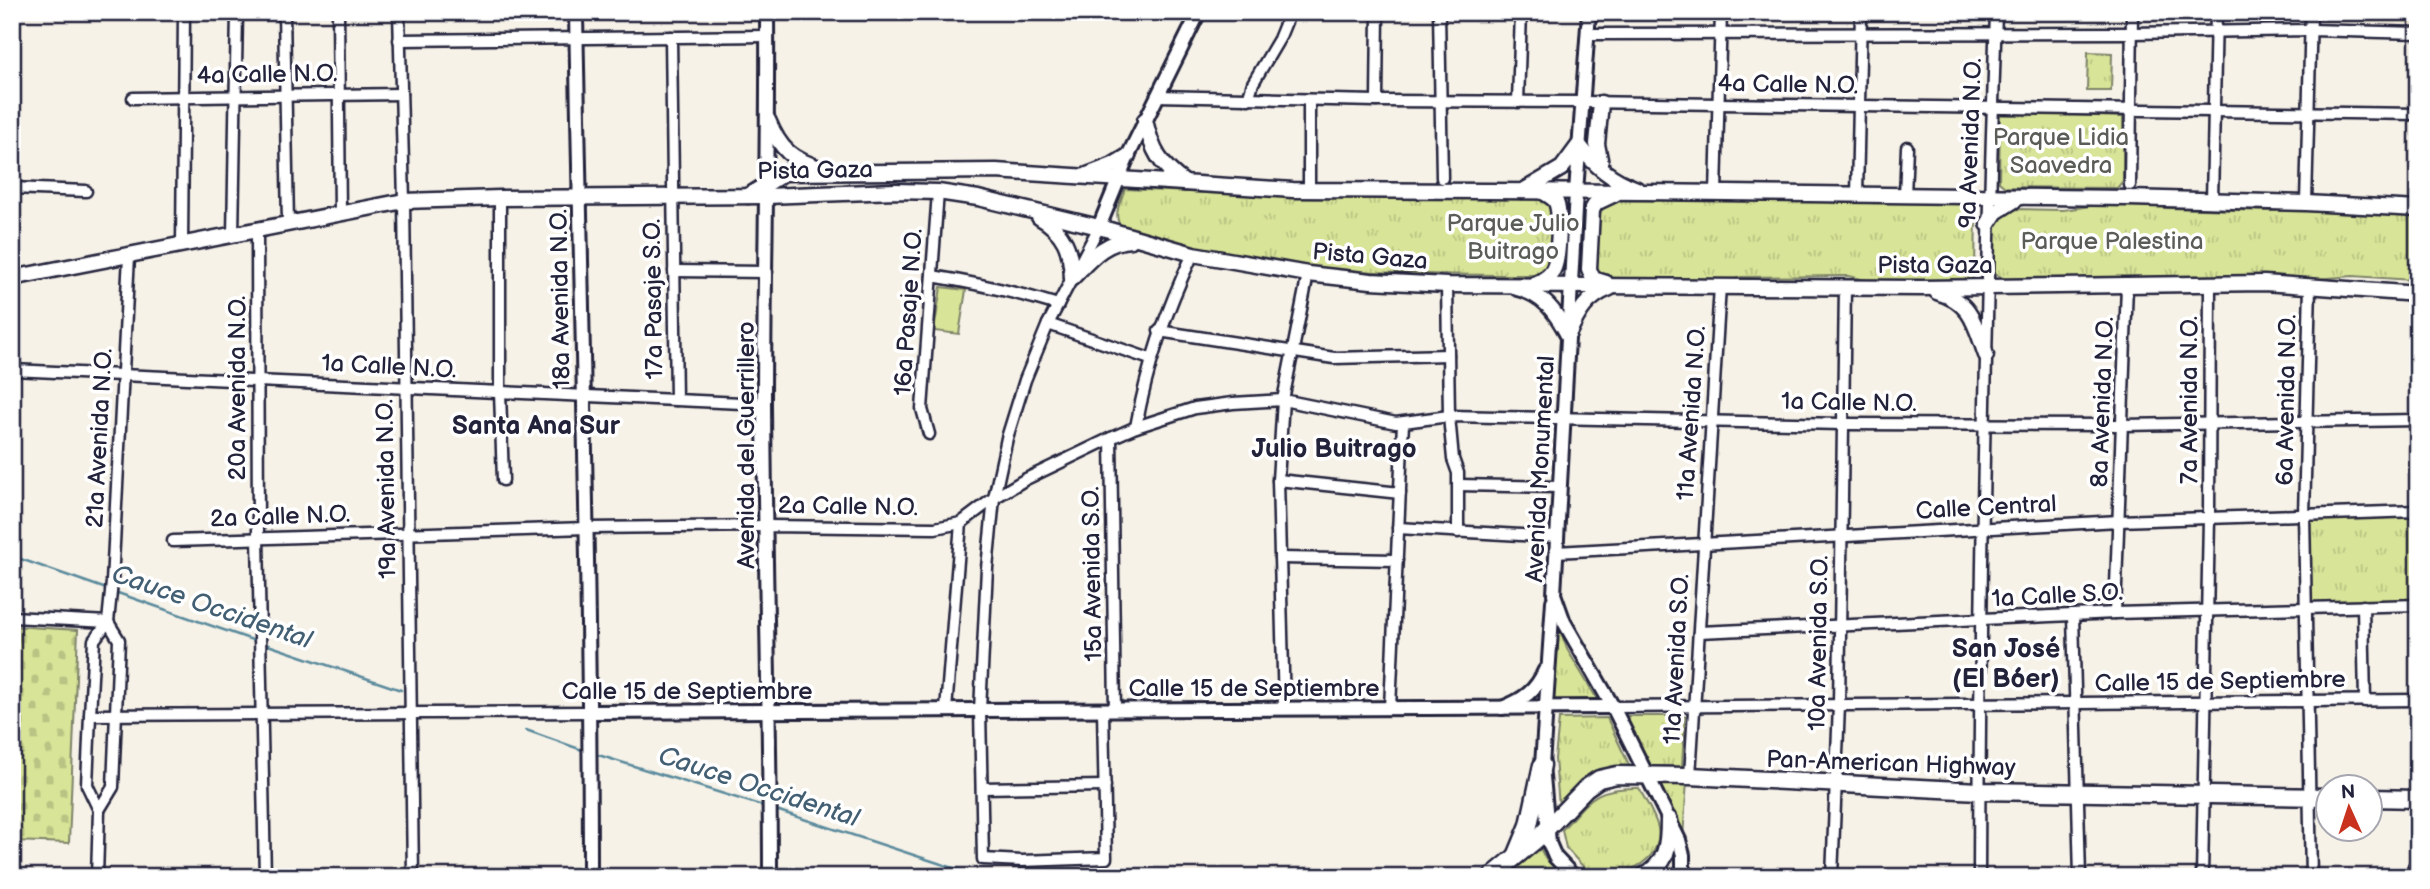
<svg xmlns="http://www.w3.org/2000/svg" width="2430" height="889" font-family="'Balsamiq Sans',sans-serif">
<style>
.built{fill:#ede3cd}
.grass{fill:#d8e497;stroke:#7d8369;stroke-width:2}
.cemetery{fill:url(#cemetery-stones);stroke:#7d8369;stroke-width:2}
.park{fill:url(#park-tufts);stroke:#7d8369;stroke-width:2}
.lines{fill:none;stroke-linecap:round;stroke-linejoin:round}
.stream{stroke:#5a8a9c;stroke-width:2.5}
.minor-casing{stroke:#22223b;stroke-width:15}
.tertiary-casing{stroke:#22223b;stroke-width:18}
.secondary-casing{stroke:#22223b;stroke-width:18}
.primary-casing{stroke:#22223b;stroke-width:19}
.trunk-casing{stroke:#22223b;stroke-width:21}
.minor{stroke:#fff;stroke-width:10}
.tertiary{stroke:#fff;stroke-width:12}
.secondary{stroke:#fff;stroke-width:12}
.primary{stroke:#fff;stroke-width:14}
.trunk{stroke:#fff;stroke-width:16}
.labels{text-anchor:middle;stroke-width:7;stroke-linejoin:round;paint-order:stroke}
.street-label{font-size:24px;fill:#22223b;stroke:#fff}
.park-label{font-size:24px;fill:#595c57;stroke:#fff}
.neighbourhood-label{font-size:26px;font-weight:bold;fill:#22223b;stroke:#fff}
.water-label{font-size:26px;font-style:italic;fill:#435f73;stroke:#fff}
</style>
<defs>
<pattern id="cemetery-stones" width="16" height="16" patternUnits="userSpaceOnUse" patternTransform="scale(1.75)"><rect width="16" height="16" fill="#d8e497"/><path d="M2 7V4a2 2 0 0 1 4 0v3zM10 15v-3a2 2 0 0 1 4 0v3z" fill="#b9c383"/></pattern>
<pattern id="park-tufts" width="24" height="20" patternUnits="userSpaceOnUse" patternTransform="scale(1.75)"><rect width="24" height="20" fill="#d8e497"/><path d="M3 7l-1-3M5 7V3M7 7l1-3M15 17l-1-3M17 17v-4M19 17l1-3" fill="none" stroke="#b9c383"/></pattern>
</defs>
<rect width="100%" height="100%" fill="#f7f2e8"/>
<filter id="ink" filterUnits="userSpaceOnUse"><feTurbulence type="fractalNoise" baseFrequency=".0143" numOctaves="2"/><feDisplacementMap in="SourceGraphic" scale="14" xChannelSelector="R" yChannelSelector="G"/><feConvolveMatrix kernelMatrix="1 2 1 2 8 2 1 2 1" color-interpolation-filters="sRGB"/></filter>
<g filter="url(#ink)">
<path class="built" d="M2324,12H2418V24L2324,22Z"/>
<g class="grass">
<path d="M941,287L966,290L959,334L934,331Z"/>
<path d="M1538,844L1545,858L1564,877L1510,871Z"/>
</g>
<path class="cemetery" d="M12,626L78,630L69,843L12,841Z"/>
<g class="park">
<path d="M2088,52L2112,53L2111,91H2087Z"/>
<path d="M2015,113L2123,117V181L2117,188L2005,187L1999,182L2000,114Z"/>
<path d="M1125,189L1297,197L1546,199L1553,206L1552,267L1542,275C1454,275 1366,275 1279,263C1227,256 1173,242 1122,228C1112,216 1120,203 1125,189Z"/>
<path d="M1618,200L1962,203L1972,205L1976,214L1975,269L1973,278L1967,281L1880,283L1848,276L1741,277L1729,281L1605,279L1599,276L1595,270L1597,214L1603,206Z"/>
<path d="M2112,203L2152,205L2167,208L2270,211L2296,209L2418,216V278L2412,280L2353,276L2316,279L2210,276L2007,280L1993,273L1992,262L1994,223L2000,217L2016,209L2063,210Z"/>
<path d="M2418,511V601L2311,605L2307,516Z"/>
<path d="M1558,624L1567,649L1597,699L1553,700Z"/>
<path d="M1626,716H1685L1682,767L1650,766Z"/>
<path d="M1607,718L1630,767C1589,766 1585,777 1559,806L1555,759L1559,719Z"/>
<path d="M1657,781H1687L1683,838L1680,826Z"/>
<path d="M1639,788C1645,800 1655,815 1658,828C1662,853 1640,870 1617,873C1608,874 1598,873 1589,873L1566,848L1562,830C1590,799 1594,787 1639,788Z"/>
</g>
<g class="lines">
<g class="stream">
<path d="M12,556L258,642"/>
<path d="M265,644L401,690"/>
<path d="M526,730L585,751"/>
<path d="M595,754L766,807"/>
<path d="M776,810L981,877"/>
</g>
<g class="minor-casing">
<g id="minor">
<path d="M284,12L288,224"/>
<path d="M338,12L340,214"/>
<path d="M399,12L404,201L413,877"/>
<path d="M1439,12L1442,178"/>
<path d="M1588,34L2132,33L2311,30L2418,33"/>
<path d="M671,37L676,400"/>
<path d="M399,40L767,36"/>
<path d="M1157,96L1377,101L1582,102L2418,114"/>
<path d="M133,98L401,94"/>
<path d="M1248,99L1253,83L1279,39L1290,12"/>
<path d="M1377,101L1378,12"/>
<path d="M1518,102L1521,12"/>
<path d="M2130,185L2132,12"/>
<path d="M12,188L86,191"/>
<path d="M1309,190V100"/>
<path d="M1716,193L1721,12"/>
<path d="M1857,195L1861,12"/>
<path d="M1905,196L1907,147"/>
<path d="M500,198V392L503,480"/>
<path d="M2212,201L2216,12"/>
<path d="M2306,203L2311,12"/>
<path d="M1099,227L1048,324L1025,380L1007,438L994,498L987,568L980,710L983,859L1022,861L1106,858L1103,710"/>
<path d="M257,231L258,538L265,877"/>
<path d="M233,235L237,12"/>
<path d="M182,246L184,12"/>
<path d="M674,271L767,272"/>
<path d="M932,276C975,283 1016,292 1058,305"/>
<path d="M1447,285L1449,416L1453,459L1458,473V532"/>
<path d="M2310,286L2304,515L2311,877"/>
<path d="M1048,324L1150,359"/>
<path d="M1159,331L1334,358L1448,355"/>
<path d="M12,370L764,404"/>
<path d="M1136,427C1147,366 1166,310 1193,254"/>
<path d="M929,434L922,409L938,192"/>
<path d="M1111,438L1115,710"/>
<path d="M1278,480L1400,493"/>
<path d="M1459,485L1560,487"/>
<path d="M1398,528L1557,537"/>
<path d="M173,541L587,528L767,526L935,528L961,523L994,498L1026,479L1111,438L1136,427L1195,408L1233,403L1283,400L1396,423L1449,416L1842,424L2123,425L2418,420"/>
<path d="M1556,552L2119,521L2418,511"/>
<path d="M1280,558L1397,560"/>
<path d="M2363,606L2365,701"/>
<path d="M2115,613L2127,285"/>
<path d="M2073,615L2080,877"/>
<path d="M12,617L108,622"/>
<path d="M1699,632L2115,613L2418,605"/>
<path d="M1613,707L2418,700"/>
<path d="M1390,708L1403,423"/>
<path d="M1284,709L1278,480L1283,400L1308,274"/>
<path d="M946,710L961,523"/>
<path d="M90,715L590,712"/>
<path d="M1690,776L1720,286"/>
<path d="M982,788L1105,786"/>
<path d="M99,810L113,787L119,640L108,622"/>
<path d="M2416,873L2418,847"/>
<path d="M97,877L99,810L87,785L90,715L94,640L108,622L112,582L129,256"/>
<path d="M1832,877L1839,705L1845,287"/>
<path d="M1979,877C1980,589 1986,300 1996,12"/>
<path d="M2202,877L2209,518L2210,284"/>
</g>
</g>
<g class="tertiary-casing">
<g id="tertiary">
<path d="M576,12C581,300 590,588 590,877"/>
<path d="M767,12C768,143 764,274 764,405C765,562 770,719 770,877"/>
<path d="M1099,227L1128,156L1199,12"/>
<path d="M590,712L1613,707"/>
</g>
</g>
<g class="secondary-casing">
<g id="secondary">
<path d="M1589,12L1576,192L1554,594L1564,622L1613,707L1679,840L1683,855V877"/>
<path d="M1553,601L1542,765L1549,843L1555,857L1574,877"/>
<path d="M1502,708C1523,700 1536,691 1545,670"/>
</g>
</g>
<g class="primary-casing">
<g id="primary">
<path d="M1601,103L1597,144L1602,169"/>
<path d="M768,120C780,150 792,160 823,169"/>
<path d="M1145,120C1152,151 1160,165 1185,183"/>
<path d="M1087,175L1113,165L1128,156"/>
<path d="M1523,191L1562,168L1579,145C1595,166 1612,180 1637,189"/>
<path d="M748,196L784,173L996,171L1293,190L1645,192L2129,198L2306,203L2418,209"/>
<path d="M1039,217C1065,232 1071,250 1072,278"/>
<path d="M1988,224L1996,212L2018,198"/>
<path d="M12,278L404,201L500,198L767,196L895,191L938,192L978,198L1099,227L1193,254L1308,274L1371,281L1447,285L1922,288L2264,283L2418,294"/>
<path d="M1072,278C1090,260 1104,241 1131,240"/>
<path d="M1606,283L1593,279L1589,269L1592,210L1596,203L1615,194"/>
<path d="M1535,284C1542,281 1549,277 1553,270C1559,260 1561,213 1556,202C1553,197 1548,195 1543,192"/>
<path d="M1517,288C1544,295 1555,311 1568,335"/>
<path d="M1937,292C1972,302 1975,325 1986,355"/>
<path d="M1568,335C1578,312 1587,297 1610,288"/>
</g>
</g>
<g class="trunk-casing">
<g id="trunk">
<path d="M2370,798L2418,799"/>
<path d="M1517,854L1529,825L1542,765"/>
<path d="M1491,877L1537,839L1586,788L1599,779L1617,775L1690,776L1979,791L2328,797"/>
<path d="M1643,877C1667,864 1669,846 1669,820"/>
<path d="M2414,877L2417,867"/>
</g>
</g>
<use href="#minor" class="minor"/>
<use href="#tertiary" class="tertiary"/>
<use href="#secondary" class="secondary"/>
<use href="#primary" class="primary"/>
<use href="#trunk" class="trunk"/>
</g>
</g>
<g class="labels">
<g class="street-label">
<text transform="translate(267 74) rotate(-1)" y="8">4a Calle N.O.</text>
<text transform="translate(1788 84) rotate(1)" y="8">4a Calle N.O.</text>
<text transform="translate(1970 143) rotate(-88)" y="8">9a Avenida N.O.</text>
<text transform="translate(815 170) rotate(-1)" y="8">Pista Gaza</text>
<text transform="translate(1370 256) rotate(5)" y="8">Pista Gaza</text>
<text x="1935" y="273">Pista Gaza</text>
<text transform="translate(560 299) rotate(-91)" y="8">18a Avenida N.O.</text>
<text transform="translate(653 299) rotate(-91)" y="8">17a Pasaje S.O.</text>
<text transform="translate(908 312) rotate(-86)" y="8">16a Pasaje N.O.</text>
<text transform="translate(389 366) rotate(3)" y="8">1a Calle N.O.</text>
<text transform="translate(237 388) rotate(-90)" y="8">20a Avenida N.O.</text>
<text transform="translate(2189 400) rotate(-90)" y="8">7a Avenida N.O.</text>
<text transform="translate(2286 400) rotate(-89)" y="8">6a Avenida N.O.</text>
<text transform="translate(1849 402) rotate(1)" y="8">1a Calle N.O.</text>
<text transform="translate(2102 402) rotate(-88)" y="8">8a Avenida N.O.</text>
<text transform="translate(1691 413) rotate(-86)" y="8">11a Avenida N.O.</text>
<text transform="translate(99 438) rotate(-87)" y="8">21a Avenida N.O.</text>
<text transform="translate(746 445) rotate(-90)" y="8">Avenida del Guerrillero</text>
<text transform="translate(1540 469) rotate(-87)" y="8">Avenida Monumental</text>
<text transform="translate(386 489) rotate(-91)" y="8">19a Avenida N.O.</text>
<text transform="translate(848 506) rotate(1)" y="8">2a Calle N.O.</text>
<text transform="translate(1986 507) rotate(-3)" y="8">Calle Central</text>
<text transform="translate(280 516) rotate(-2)" y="8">2a Calle N.O.</text>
<text transform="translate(1092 574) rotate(-91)" y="8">15a Avenida S.O.</text>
<text transform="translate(2057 595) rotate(-3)" y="8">1a Calle S.O.</text>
<text transform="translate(1818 643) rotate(-89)" y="8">10a Avenida S.O.</text>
<text transform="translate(1676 659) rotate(-87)" y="8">11a Avenida S.O.</text>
<text transform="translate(2220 681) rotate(-1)" y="8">Calle 15 de Septiembre</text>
<text x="1254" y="696">Calle 15 de Septiembre</text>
<text x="687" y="699">Calle 15 de Septiembre</text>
<text transform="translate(1891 763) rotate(2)" y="8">Pan-American Highway</text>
</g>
<g class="park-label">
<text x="2061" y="145">Parque Lidia<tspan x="2061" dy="28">Saavedra</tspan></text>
<text x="1513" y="231">Parque Julio<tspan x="1513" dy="28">Buitrago</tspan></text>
<text x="2112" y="249">Parque Palestina</text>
</g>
<g class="neighbourhood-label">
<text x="536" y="434">Santa Ana Sur</text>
<text x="1334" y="457">Julio Buitrago</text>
<text x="2006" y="657">San José<tspan x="2006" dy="30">(El Bóer)</tspan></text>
</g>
<g class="water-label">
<text transform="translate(212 606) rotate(19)" y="9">Cauce Occidental</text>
<text transform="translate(759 786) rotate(18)" y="9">Cauce Occidental</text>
</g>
</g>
<rect width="2430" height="889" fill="none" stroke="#fff" stroke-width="42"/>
<rect x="21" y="21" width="2388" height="847" fill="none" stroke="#22223b" stroke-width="2.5" filter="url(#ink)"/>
<g transform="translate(2349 808) rotate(357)"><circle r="33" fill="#ffffff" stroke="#a7a7b1" stroke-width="2"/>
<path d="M0-5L12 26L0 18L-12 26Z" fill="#c8321e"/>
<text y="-10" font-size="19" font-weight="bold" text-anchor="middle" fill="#22223b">N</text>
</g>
</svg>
